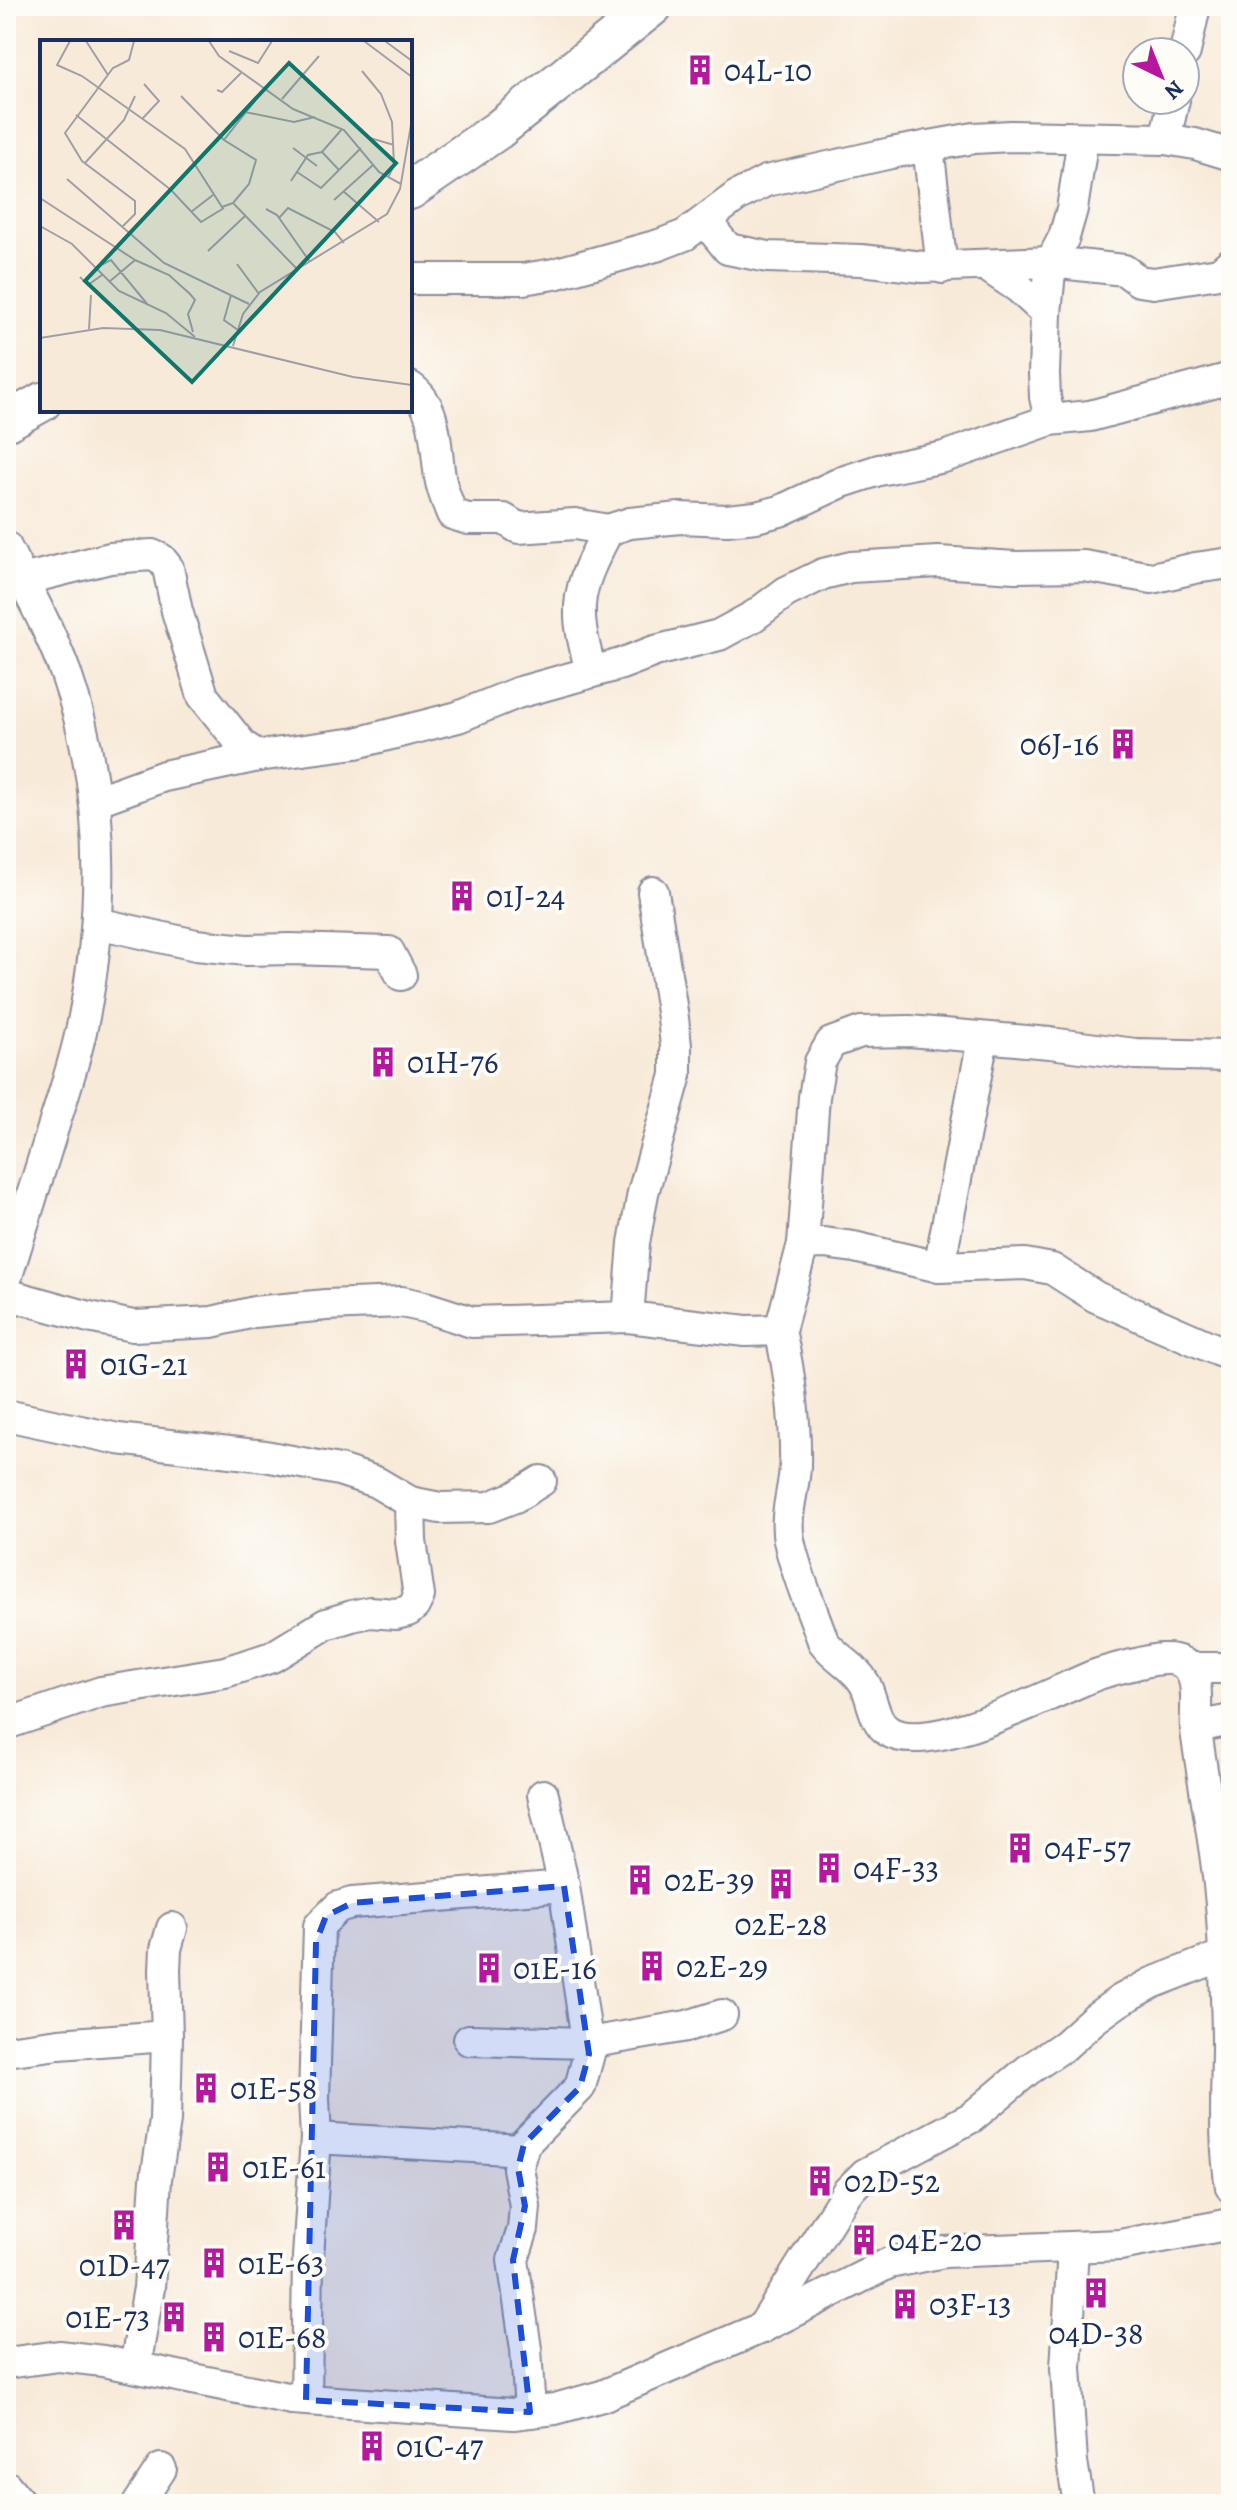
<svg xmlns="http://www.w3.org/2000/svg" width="1237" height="2510" font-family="Alegreya,serif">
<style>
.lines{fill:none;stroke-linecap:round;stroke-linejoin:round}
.minor-casing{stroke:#8a8c9b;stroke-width:34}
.major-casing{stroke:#8a8c9b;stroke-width:42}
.minor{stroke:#fff;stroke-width:30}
.major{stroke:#fff;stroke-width:38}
.marked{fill:#1d4ed8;fill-opacity:0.2;stroke:#1d4ed8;stroke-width:6;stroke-dasharray:16 10;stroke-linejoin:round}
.labels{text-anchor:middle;stroke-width:8;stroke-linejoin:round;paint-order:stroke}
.poi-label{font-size:32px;fill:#1b2f5e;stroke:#fdfcf7;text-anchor:start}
.inset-road{fill:none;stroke:#a09fa7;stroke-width:2}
.view{fill:#0f766e;fill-opacity:0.15;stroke:#0f766e;stroke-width:4}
.inset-edge{fill:none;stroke:#1b2f5e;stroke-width:4}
</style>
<rect width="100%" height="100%" fill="#fdfcf7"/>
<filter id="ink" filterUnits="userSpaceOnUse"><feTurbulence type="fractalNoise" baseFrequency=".0125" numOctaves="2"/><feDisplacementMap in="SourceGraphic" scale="16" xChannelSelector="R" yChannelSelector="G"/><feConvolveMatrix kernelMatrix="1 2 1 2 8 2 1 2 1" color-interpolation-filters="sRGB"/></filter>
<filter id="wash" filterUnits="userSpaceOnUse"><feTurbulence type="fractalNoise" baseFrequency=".006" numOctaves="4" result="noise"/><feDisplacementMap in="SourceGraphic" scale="32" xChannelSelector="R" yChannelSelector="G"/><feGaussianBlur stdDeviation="1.8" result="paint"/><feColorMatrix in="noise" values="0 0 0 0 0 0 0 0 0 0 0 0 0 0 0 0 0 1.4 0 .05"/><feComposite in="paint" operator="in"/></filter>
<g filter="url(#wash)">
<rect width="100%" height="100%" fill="#f8ead8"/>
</g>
<g filter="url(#ink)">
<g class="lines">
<g class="minor-casing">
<g id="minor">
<path d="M1185,52L1195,6"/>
<path d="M1083,138L1072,209L1064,237L1051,262L1046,313L1044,374L1045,397L1050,420L1090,416L1231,378"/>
<path d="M1165,139L1174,100"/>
<path d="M928,146L942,268"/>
<path d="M711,217L715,233L728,249L768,257L861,260L923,267L1051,262L1124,270L1139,281L1153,283L1219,273L1231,263"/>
<path d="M988,267L1019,288L1046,313"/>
<path d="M410,279H523L554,274L659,245L685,235L737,196L766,181L891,153L974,138L1011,136L1165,139L1195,144L1231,155"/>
<path d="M410,387C438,406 435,447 440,477C442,490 447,502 452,514L468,519H504L518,528L575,524L608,530L630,523L680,518L727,520L756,517L780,511L842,482L879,470L944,457L1050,420"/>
<path d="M6,547C27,589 50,630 66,674C105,787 106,906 83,1022C76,1058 64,1093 53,1128C37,1178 22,1229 6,1279"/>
<path d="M22,580L110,558L152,555L161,559L168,568L177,611L203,696L243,746L258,756"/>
<path d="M591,672C587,654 580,634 580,615C578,585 595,556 608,530"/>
<path d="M95,801L164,776L258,756L356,743L458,717L517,693L621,664L655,651L719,635L754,616L786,592L823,574L851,567L939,562L1015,567L1084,566L1152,578L1195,568L1231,563"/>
<path d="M97,923L196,945L247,950L290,949L389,952L401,975"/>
<path d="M803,1244L814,1097L820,1062L831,1043L861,1032L909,1031L1050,1043L1135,1054L1231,1056"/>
<path d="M939,1267L983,1039"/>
<path d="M6,1294L89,1317L133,1326L212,1322L254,1312L326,1305L402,1302L425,1307L472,1322L628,1317L746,1331L780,1330C790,1374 796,1421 795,1466C794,1491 784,1515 789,1540C796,1575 812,1608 823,1641C835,1658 855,1666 865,1684C873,1699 873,1721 888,1731C926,1757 1048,1695 1088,1678C1104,1671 1123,1667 1140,1663C1153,1660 1169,1656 1181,1662C1203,1674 1194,1710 1196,1730C1205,1797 1220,1865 1223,1934C1225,1970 1227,2006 1227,2043C1227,2091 1223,2139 1231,2187"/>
<path d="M628,1317L634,1243L643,1193L676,1075V1046L673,1018L653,892"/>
<path d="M780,1330L803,1244L824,1243L854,1247L939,1267L1025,1264L1052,1269L1096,1297L1231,1356"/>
<path d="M6,1415L118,1439L265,1456L339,1470L376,1482L410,1502L440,1508L489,1507L515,1497L541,1481"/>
<path d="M1189,1668H1231"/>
<path d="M6,1724L101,1692L225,1672L272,1657L326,1624L352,1616L370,1612L396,1614L408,1611L414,1606L419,1596L411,1541L410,1502"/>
<path d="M1196,1727L1231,1720"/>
<path d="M469,2040L588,2043L687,2026L722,2015"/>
<path d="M6,2051L59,2044L167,2036"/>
<path d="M316,2138L522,2150"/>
<path d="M1073,2248L1066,2368L1072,2462L1079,2504"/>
<path d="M762,2328L847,2192L865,2174L972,2117L1028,2070L1065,2045L1094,2019L1119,2001L1152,1983L1224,1955"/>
<path d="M6,2363L59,2356L103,2361L292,2399L513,2414L555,2409L602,2396L761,2328L889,2263L944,2252L1120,2245L1231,2224"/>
<path d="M135,2367L149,2288L156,2179L165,2121L167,2036L165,1970L166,1949L172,1928"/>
<path d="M306,2400L308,2257L316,2138L314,2099L319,1926L338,1907L352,1903L564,1886"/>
<path d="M530,2412L526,2349L513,2260L523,2229L525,2206L518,2168L520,2158L524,2144L580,2087L589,2054L564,1886L543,1795"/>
<path d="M6,2486L21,2504"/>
<path d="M138,2504L161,2469"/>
</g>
</g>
<g class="major-casing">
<g id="major">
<path d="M410,190L498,130L653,6"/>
<path d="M6,422L42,402"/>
</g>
</g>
<use href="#minor" class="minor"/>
<use href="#major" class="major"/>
</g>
</g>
<path class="marked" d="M564,1886L589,2054L580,2087L524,2144L518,2168L525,2206L513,2260L530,2412L306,2400L316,1942L326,1916L352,1903Z"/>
<defs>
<g id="building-bare" transform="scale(2.4)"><path d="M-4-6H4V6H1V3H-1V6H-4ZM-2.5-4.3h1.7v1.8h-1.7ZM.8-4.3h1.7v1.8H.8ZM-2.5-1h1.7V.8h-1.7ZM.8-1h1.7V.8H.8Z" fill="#b5179e" stroke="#fdfcf7" stroke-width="2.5" paint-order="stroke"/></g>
</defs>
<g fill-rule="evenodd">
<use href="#building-bare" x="700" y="70"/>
<use href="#building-bare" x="1123" y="744"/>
<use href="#building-bare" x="462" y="896"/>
<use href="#building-bare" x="383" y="1062"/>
<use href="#building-bare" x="76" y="1364"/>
<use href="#building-bare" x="1020" y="1848"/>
<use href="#building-bare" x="829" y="1868"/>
<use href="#building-bare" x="640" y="1880"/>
<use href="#building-bare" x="781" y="1884"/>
<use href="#building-bare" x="652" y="1966"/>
<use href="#building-bare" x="489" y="1968"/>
<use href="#building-bare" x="206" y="2088"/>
<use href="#building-bare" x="218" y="2167"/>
<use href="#building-bare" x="820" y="2181"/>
<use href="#building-bare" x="124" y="2225"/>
<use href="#building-bare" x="864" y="2240"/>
<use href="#building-bare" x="214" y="2263"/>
<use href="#building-bare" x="1096" y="2293"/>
<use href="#building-bare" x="905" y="2304"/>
<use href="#building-bare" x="174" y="2317"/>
<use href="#building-bare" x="214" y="2337"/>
<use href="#building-bare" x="372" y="2446"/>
</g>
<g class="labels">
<g class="poi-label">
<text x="724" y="81">04L-10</text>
<text x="1099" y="755" text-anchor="end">06J-16</text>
<text x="486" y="907">01J-24</text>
<text x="407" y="1073">01H-76</text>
<text x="100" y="1375">01G-21</text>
<text x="1044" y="1859">04F-57</text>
<text x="853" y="1879">04F-33</text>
<text x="664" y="1891">02E-39</text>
<text x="781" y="1935" text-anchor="middle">02E-28</text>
<text x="676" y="1977">02E-29</text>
<text x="513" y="1979">01E-16</text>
<text x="230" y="2099">01E-58</text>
<text x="242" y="2178">01E-61</text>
<text x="844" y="2192">02D-52</text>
<text x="888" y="2251">04E-20</text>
<text x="238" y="2274">01E-63</text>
<text x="124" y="2276" text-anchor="middle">01D-47</text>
<text x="929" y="2315">03F-13</text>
<text x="150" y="2328" text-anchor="end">01E-73</text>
<text x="1096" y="2344" text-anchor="middle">04D-38</text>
<text x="238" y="2348">01E-68</text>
<text x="396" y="2457">01C-47</text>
</g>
</g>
<g transform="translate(40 40)">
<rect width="372" height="372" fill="#f8ead8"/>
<path class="inset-road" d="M30,1L17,25L42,36L145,109L182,167L193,163M46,1L68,35M169,1L179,16L253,69L304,90L339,132L361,144M324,1L372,37M345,1L372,21M189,11L218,23L232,1M322,31L341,54L352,82L354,125L348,138M225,48L184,100L216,120L209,144L193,163L257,229M177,50L182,52L201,33M141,56L184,100M242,59L279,16M205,72L254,82L275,77M36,75L131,150L161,182L184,168M103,78L119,61L104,44M330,98L354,105M253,108L277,126M282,112L299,130M45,123L84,80L95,56M257,132L281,148L321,108M27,139L124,223L209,264M251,141L268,115L282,112L302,89M303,151L339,182M0,158L95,220L69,242M294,160L333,125M226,169L237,175L270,222M151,172L173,155M239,178L248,168L295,192L304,203M0,186L32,204L79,251L126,273L155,297M82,187L95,174V161L42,121L25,93L73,28L89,20L94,1M168,211L205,176M95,220L129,235L150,254L155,260L148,274L153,292M197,224L219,254M57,227L71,220L108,265M40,237L48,245L62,235M191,255L184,280L198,290M49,289L51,255M0,298L63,288L120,290L313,337L372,345M193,306L203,274L220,252L347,174L360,149L372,79"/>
<path class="view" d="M249,23L356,123L152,342L45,241Z"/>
<rect width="372" height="372" class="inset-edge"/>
</g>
<rect width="1237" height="2510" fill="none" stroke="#fdfcf7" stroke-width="32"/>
<g transform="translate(1161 76) rotate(137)"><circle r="38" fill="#fdfcf7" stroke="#a3aaba" stroke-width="2"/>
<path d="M0-6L14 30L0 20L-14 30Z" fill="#b5179e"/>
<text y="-12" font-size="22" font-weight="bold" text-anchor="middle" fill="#1b2f5e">N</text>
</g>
</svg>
